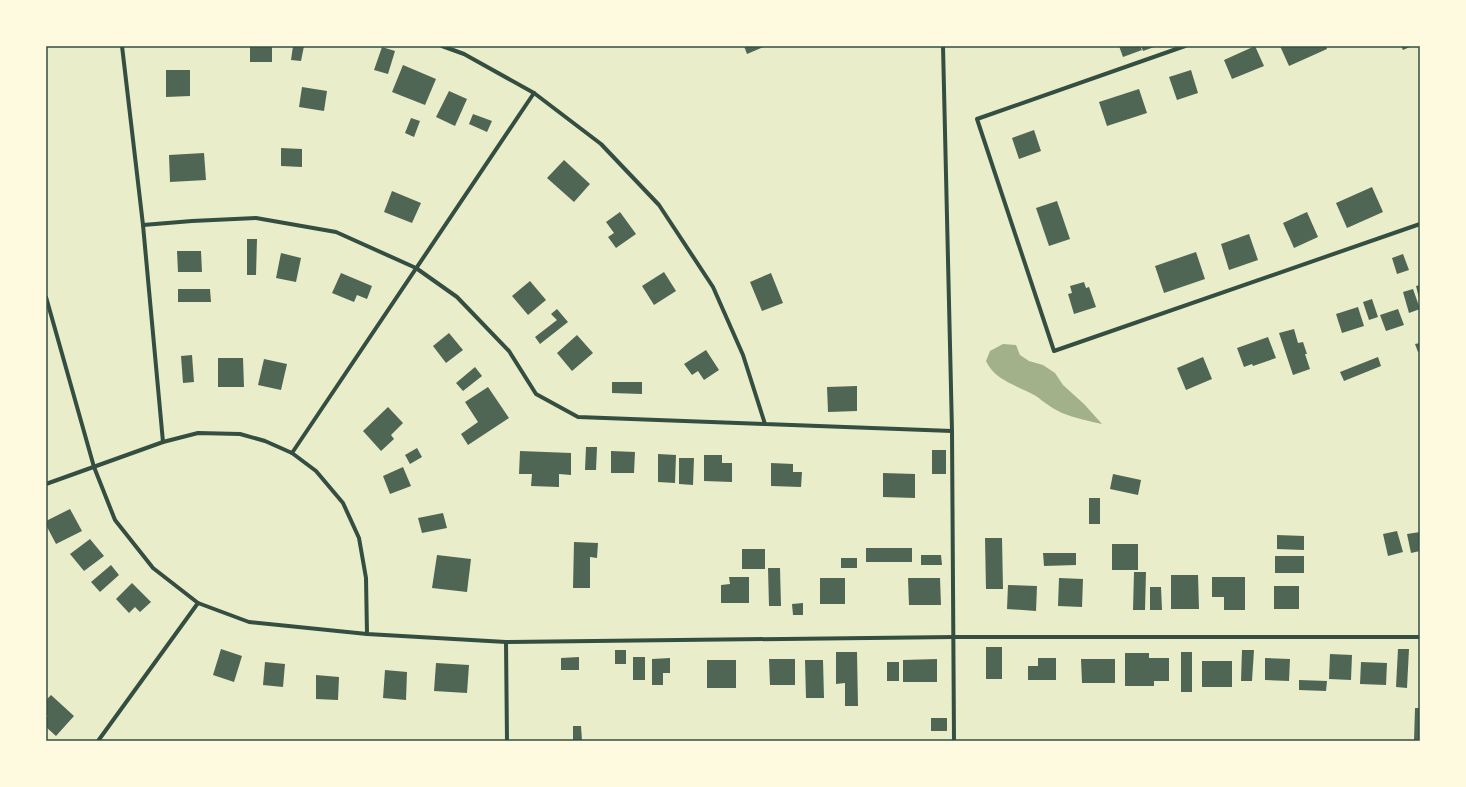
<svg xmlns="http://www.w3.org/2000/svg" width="1466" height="787" font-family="'Alegreya Sans',sans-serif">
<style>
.water{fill:#a3b18a}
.building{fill:#4f6655}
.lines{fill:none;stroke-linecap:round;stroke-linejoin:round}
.minor{stroke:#344e41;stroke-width:4}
.neatline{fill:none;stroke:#344e41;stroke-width:1.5}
</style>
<rect width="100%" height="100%" fill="#e9edc9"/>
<path class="water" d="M1003,344L1016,345L1020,355L1029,361L1043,365L1055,373L1063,385L1084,404L1102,424C1088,421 1075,418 1062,413C1053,409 1044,402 1036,396C1019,386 995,381 986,361L990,351Z"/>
<g class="building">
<rect x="250" y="46" width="22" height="16"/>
<path d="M293,46H304L301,61L291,60Z"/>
<path d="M744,46H766L747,54Z"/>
<path d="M1119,46H1140L1142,50L1123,57Z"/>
<path d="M1141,46H1157L1143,51Z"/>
<path d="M1255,46L1264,66L1232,79L1224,60Z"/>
<path d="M1280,46H1326L1327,49L1289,66Z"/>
<path d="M1401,46H1412L1403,50Z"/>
<path d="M382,47L395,51L388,74L374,70Z"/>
<path d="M403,65L436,79L425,105L392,92Z"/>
<path d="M166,70H190V96L166,97Z"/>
<path d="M1191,70L1198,93L1177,100L1169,77Z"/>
<path d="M302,87L327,91L324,111L299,107Z"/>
<path d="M1139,89L1147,113L1107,126L1099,102Z"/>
<path d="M449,91L467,99L455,126L436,117Z"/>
<path d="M473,114L492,121L487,132L469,124Z"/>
<path d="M411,118L420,121L414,137L405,133Z"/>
<path d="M1034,130L1041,151L1019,159L1012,138Z"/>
<path d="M281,148L302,149V167L281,166Z"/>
<path d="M204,153L206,180L170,182L169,155Z"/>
<path d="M564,160L590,184L574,202L547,178Z"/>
<path d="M1372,187L1383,212L1347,228L1336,203Z"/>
<path d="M392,191L421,203L412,223L384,212Z"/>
<path d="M1057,201L1070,239L1049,246L1036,208Z"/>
<path d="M620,212L636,234L616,248L608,237L614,233L606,222Z"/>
<path d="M1307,212L1318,237L1294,248L1283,223Z"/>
<path d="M1249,234L1258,260L1229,270L1221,244Z"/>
<path d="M247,239H257L256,275H247Z"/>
<path d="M177,251H201L202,272H178Z"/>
<path d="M1196,252L1205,279L1164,293L1155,266Z"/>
<path d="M281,253L301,258L296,282L276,278Z"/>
<path d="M1403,254L1409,270L1397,274L1392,258Z"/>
<path d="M664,272L676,291L654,305L642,286Z"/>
<path d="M341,273L372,286L367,299L357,295L354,302L332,293Z"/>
<path d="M771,273L783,303L762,311L750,282Z"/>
<path d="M530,281L546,300L528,315L512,296Z"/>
<path d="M1084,282L1086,288L1089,287L1096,307L1074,314L1068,294L1072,293L1070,286Z"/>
<path d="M1420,285V298H1419L1416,286Z"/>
<path d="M178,289H210L211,302H178Z"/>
<path d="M1413,289L1420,309L1409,313L1403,292Z"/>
<path d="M1372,299L1378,317L1369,320L1363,302Z"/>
<path d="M1358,307L1364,326L1342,333L1336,314Z"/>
<path d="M557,309L568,322L540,344L535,337L557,320L551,314Z"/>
<path d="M1398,309L1404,325L1386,331L1380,315Z"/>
<path d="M1294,329L1298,343L1303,342L1307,354H1305L1310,369L1293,375L1279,333Z"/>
<path d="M449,333L463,350L446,363L433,346Z"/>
<path d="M577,335L593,353L572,371L557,353Z"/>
<path d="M1268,337L1276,358L1253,366L1252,364L1244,367L1237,348Z"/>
<path d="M1420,343V351L1418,352L1415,344Z"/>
<path d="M706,350L719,370L704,380L698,371L692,375L684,364Z"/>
<path d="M192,355L194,382L183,383L181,356Z"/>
<path d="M1203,357L1212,379L1186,390L1177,368Z"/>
<path d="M1378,357L1381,366L1344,381L1340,372Z"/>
<path d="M218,358H243L244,387H218Z"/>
<path d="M264,359L287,364L281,390L258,385Z"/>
<path d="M475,367L482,376L463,391L456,383Z"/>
<path d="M612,382H642V394L612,393Z"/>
<path d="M857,386V411L828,412L827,387Z"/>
<path d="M488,387L509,418L468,445L461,434L478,422L465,402Z"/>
<path d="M388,407L403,423L391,435L394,439L381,451L363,431Z"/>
<path d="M586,447H597L596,470H585Z"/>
<path d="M417,448L422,457L410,464L405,455Z"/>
<rect x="932" y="450" width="14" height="24"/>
<path d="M520,451L571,453V475L559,474V487L531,486L532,474H519Z"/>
<path d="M611,451L635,452L634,473H611Z"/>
<path d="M658,454L676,455L675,483L658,482Z"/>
<path d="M704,455H722V463H732V482L704,481Z"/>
<path d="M679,458H694L693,485L679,484Z"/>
<path d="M771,463L793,464V472H802L801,487L771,486Z"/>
<path d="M403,467L411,486L390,494L383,476Z"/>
<path d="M883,473L915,474V498L883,497Z"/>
<path d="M1113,474L1141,480L1138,495L1110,489Z"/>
<rect x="1089" y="498" width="11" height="26"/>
<path d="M70,509L82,531L56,544L46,525V521Z"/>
<path d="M443,513L447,528L422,533L418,518Z"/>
<path d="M1397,531L1403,552L1388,556L1383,534Z"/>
<path d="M1420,532V551L1411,553L1407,534Z"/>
<path d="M1277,535L1304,536V550L1277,549Z"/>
<path d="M985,538H1002L1003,589H986Z"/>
<path d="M90,539L104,556L84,571L70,554Z"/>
<path d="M574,542L598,543L597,558L590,557V588H573Z"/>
<rect x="1112" y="544" width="26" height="26"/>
<rect x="866" y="548" width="46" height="14"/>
<rect x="742" y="549" width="23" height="20"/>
<path d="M1043,553H1076V565L1044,566Z"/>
<path d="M437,555L471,559L467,592L432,588Z"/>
<path d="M921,555H941L942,565H921Z"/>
<rect x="1275" y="556" width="29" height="17"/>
<rect x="841" y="558" width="16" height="10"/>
<path d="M111,565L119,575L100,592L91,582Z"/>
<path d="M768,568H780L781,606H769Z"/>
<path d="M1134,572H1146L1145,610H1133Z"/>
<path d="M1171,575H1198L1199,609H1171Z"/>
<path d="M729,577H749V603H721V585L730,584Z"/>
<path d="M1212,577H1245V610H1224V597H1212Z"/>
<rect x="820" y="578" width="25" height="26"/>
<path d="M908,578H940L941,605H909Z"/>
<path d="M1059,578L1083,579L1082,607L1058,606Z"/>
<path d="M132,583L151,602L140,612L135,607L129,613L116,599Z"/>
<path d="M1008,585L1037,586L1036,611L1007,609Z"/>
<rect x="1274" y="586" width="25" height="23"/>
<path d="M1150,587H1161L1162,610H1150Z"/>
<path d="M803,603V615H793L792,604Z"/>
<rect x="986" y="647" width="16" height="32"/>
<path d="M221,649L242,656L234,682L213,675Z"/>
<path d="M1398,649H1409L1407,688L1396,687Z"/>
<rect x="615" y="650" width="11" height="14"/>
<path d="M1242,650H1254L1252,681H1241Z"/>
<path d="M836,652H857L858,706H845V683L836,684Z"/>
<rect x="1181" y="652" width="11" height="40"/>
<path d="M1125,653H1149V658H1169V681H1154V686H1125Z"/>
<path d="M1330,654L1352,655L1351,680L1329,679Z"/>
<path d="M579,657V670H561V658Z"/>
<rect x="633" y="657" width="12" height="23"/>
<path d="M670,658V673H663V685H652V659Z"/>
<path d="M1038,658H1056V680H1028V666H1038Z"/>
<path d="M1265,658L1290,659L1289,681L1265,680Z"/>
<path d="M769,659H795V685H770Z"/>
<path d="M937,659V682H903V660Z"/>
<path d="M1081,659H1115V683H1082Z"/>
<rect x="707" y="660" width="29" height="28"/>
<path d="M805,660H823L824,698H806Z"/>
<rect x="1202" y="661" width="30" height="26"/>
<path d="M265,662L285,664L283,687L263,685Z"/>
<rect x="887" y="662" width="12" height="19"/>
<path d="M1361,662L1387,663L1386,685L1360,684Z"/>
<path d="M436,663L469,665L467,693L434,691Z"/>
<path d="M385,670L407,672L406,700L383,698Z"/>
<path d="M316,675L339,677L338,700L316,699Z"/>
<path d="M1299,680L1327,681L1326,691L1299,690Z"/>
<path d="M51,695L74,716L56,736L46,727V718L48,716L46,714V700Z"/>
<path d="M1415,708H1420V741H1414Z"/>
<rect x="931" y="718" width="16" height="13"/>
<path d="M573,726H581L582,741H573Z"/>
</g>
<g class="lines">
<g class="minor">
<path d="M122,46L143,225L163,442"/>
<path d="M442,46L464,54L534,93L601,144L659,205L713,287L743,355L765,424L952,431"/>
<path d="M943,46L952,431L954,741"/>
<path d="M1185,46L977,119L1054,351L1420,224"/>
<path d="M143,225L192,221L256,218L336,232L416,268L457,297L509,351L536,394L578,417L765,424"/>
<path d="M46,297L94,467L115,520L153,568L198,603L249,622L367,634L506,642L954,637H1420"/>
<path d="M292,453L534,93"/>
<path d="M46,484L163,442L198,433L240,434L265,441L292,453L316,471L343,503L359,538L366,578L367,634"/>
<path d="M506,642L507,741"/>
<path d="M98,741L198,603"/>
</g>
</g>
<rect width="1466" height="787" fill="none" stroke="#fefae0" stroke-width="94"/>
<rect x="47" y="47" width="1372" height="693" class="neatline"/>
</svg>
